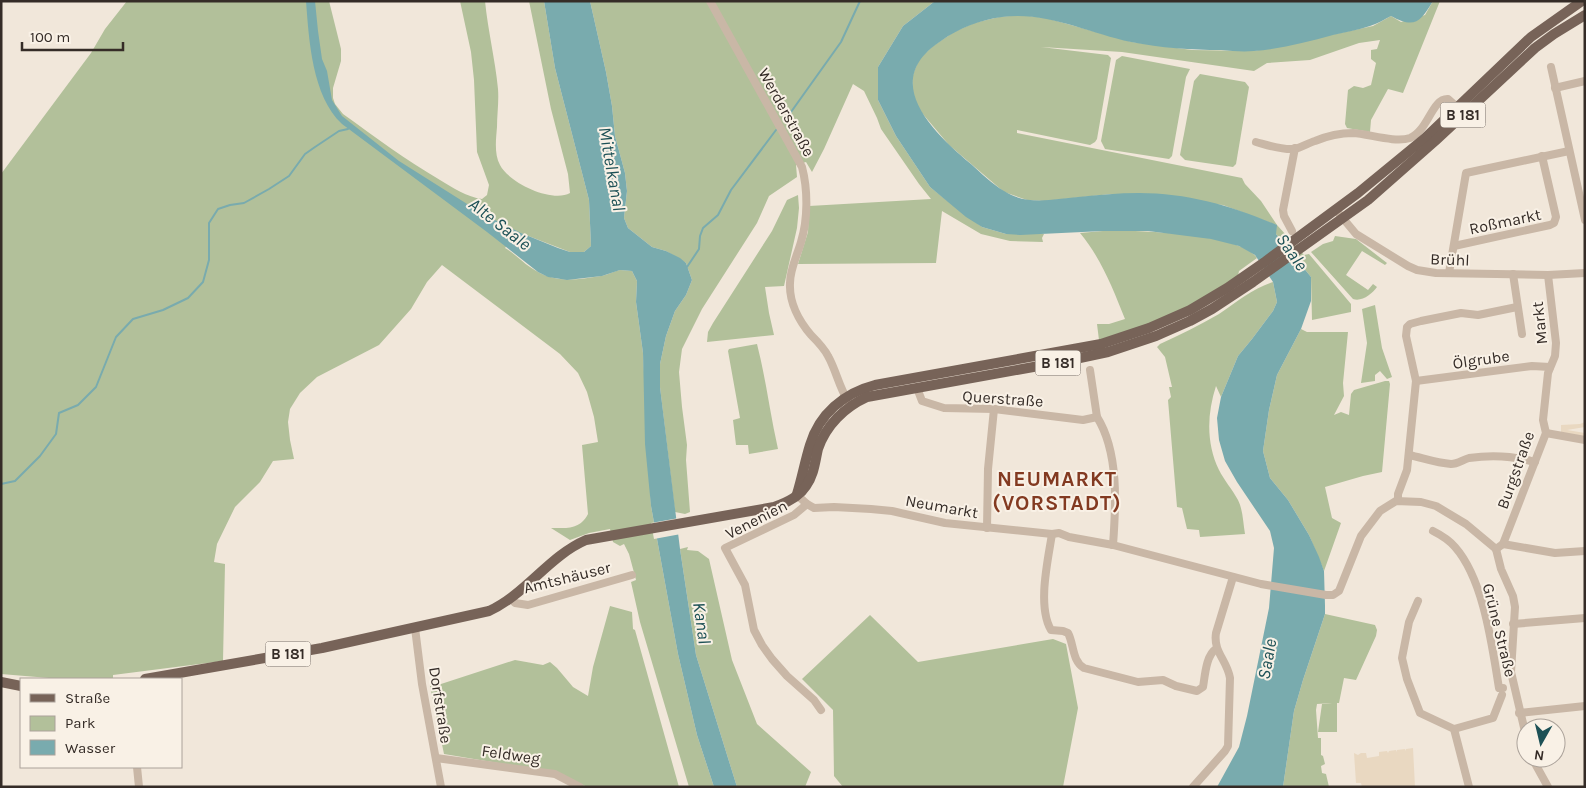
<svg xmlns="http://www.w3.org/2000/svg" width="1586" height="788" font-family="Karla,sans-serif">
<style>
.green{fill:#b2c09a}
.plaza{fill:#e9d8c1}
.water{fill:#79abae}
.pier{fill:#f1e7da}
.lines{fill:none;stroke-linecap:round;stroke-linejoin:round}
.stream{stroke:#79abae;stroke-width:2}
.minor{stroke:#c9b7a6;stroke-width:8}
.major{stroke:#776358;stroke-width:10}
.labels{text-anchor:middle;stroke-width:4;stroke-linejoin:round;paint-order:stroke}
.shield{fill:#f9f1e6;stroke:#706760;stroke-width:1}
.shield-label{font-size:15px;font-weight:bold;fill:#352c27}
.street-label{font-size:16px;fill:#352c27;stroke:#f9f1e6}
.water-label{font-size:18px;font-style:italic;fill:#1d5156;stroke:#f9f1e6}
.district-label{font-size:21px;font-weight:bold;letter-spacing:1px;fill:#833a21;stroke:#f9f1e6}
</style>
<rect width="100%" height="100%" fill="#f1e7da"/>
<g class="green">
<path d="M127,1H329L341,49V61L333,88V98L335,104L343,114C375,137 406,160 440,180C453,188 467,197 482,199L487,195L489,185L477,152L474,80L471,52L460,1H485C488,31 495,59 498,89C499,101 497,115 497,127C496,139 494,154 500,165C509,183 552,203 570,193L568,174L551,109L529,1H544L555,68L589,200L591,246L584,252H570L518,232L505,248C514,253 521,261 530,267C554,284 574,280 601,276C608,275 614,271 620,270C624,270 628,271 632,271L637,281L636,302L643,353L651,506L678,654L697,735L714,787H689L640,622L631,582L636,580L629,554L624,544L620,546L613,542L610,529L589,533L570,540L551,528C566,528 580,530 588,514L582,445L598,442L594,417L587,392L578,373L560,354L442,265L427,282L411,309L379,345L317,377L300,393L290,409L288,422L290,440L294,459L273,461L260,482L235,507L217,544L214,562L225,564L223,661L113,675V678L106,679H61L1,674V174L91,53L105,29Z"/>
<path d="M590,1H935L903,26L878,67V100L896,136L930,187L945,199L982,227L1006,234H1044L1042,238L1043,242L1010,241L981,234L942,211L936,263L798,264L808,232L809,206L931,199L919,184L881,129L877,118L864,91L853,84L824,149L812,172L806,162L796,165L797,177L769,196L757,223L702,309L682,349L679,372L682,407L687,445L686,460L690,512L685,514L675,512L660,387V364L666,336L675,311L686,295L692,280L686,263L666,251L652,247L628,228L624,218L627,191L625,173L615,136L612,106L606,72Z"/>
<path d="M1433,1H1440L1403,93L1388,89L1371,120L1370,132L1347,128L1345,124L1348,90L1354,86L1363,88L1371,85L1376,63L1371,59V50L1377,49L1380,40L1359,43L1310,60L1267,63L1254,71L1122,52L1041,47L1108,55L1111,58L1097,139L1095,142L1090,145L1017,130V133L1242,178L1245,184L1261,201L1277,225L1304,255L1309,254L1351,304V312L1312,320L1311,277L1276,234V225L1223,205L1111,194L1045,201L1027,200L1004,192L949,145L922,113L916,103L913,91L912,78L915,69L920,58L933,46L954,32L974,23L999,17L1021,15L1046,18L1132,42L1192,50L1254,51L1373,26L1391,16L1401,22L1425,15Z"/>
<path d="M1122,56L1190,69L1186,77L1172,156L1169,159L1105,149L1101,141L1116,60Z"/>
<path d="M1200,74L1245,82L1249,87L1236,164L1233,167L1185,160L1180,155L1194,81Z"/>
<path d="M798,195L799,208L797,228L784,286L765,287L769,313L774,335L707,342L708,332L713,323L772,231L787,200Z"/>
<path d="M1103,231C1133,230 1241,233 1257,258L1239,271L1238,276L1196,303L1157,321L1099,340L1097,324H1109L1125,319C1113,289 1101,258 1080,233Z"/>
<path d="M1335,236L1356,239L1387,263L1385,265L1362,251L1346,275L1368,290L1373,284L1377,287C1372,294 1362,302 1353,299L1311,252L1323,244L1333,241Z"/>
<path d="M1273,282L1277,302L1273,311L1252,339L1238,356L1221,397L1216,386C1207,414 1206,443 1219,470C1224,480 1232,489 1238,500C1243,510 1243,522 1245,534L1200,537L1199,530L1187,529L1182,508L1177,507L1168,400L1171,397L1169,387H1172L1165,357L1157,347L1160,344C1180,335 1200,325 1219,314C1237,302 1252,289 1273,282Z"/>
<path d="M1375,305L1382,348L1392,377L1387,379L1380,371L1375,375V381L1361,383L1367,343L1362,309Z"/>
<path d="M1301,329L1307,332H1348L1343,383L1344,396L1334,415L1341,412L1349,415L1351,394L1354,390L1385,381H1389L1390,384L1382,472L1363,476L1325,487L1332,518L1341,523L1324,571L1309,535L1288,500L1270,478L1263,451L1269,410L1277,375Z"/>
<path d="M757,344C766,379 770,414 778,449L749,454L748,445H736L733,420L740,418L728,351L729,349Z"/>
<path d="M688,547L687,550L698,551L709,559L732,660L757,724L811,772L805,787H737L696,655L680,549Z"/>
<path d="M610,606L632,612L633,629L635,630L679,787H587L558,773L444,754L430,686L441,684L515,660L543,665L550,662L557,668L573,687L588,696L593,667Z"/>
<path d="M1325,614L1375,625L1377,630L1376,636L1356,680L1344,678L1339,703H1337V732H1318L1322,704L1332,703L1317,704L1316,710L1318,738H1321V755L1323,756L1325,764L1321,766L1322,773L1326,774L1329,787H1283L1294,711L1303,680Z"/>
<path d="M870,615L918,662L1053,639L1066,644L1078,708L1063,787H843L834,776L833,710L802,679Z"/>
</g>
<g class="plaza">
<path d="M1585,422V427L1567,430L1585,433V438L1561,432V425L1580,424Z"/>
<path d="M1413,748L1415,787H1362L1361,783H1356L1354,753L1358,755L1361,753H1366L1367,758L1379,756V752L1387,751L1388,753L1389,751L1396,750V752L1397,750L1405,749L1406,751V749Z"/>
</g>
<g class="water">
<path d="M306,1H315L318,31L322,59L327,71L332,100L342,116L399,161L483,214L521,233L558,248L570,252H584L591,246L589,200L555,68L544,1H590L606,72L612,106L615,136L625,173L627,191L624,218L628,228L652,247L666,251L680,258L686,263L692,280L686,295L675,311L666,336L660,364V387L680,549L696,655L737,787H714L697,735L678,654L651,506L645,444L643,353L636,302L637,281L632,271L620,270L602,276L567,280L548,277L538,272L487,232L342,124C312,96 309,40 306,1Z"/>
<path d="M935,1H1433C1420,22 1415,29 1391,16C1385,19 1377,24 1370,26C1358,30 1345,32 1333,35C1307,42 1281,49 1254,51C1243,52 1232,51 1221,50C1191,50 1161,48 1131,42C1088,33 1047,11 1002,17C980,20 959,28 941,41C879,81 933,132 971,164C981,173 992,184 1004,191C1027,206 1053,199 1078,197C1098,195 1119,193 1139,193C1188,193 1232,206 1277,225L1276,234L1311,277V301L1301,329L1277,375L1269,410L1263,451L1270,478L1288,500L1309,535L1319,557L1324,571L1325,606V614L1303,680L1294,711L1283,787H1217L1239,747L1247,716L1269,608L1274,548L1270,531L1237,482L1225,461L1219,440L1217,418L1221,397L1238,356L1252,339L1273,311L1277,302L1273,282L1255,255L1239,246L1211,239L1148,231H1103L1020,235L1006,234L982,227L966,217L930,187L896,136L878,100V67L903,26Z"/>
</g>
<path class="pier" d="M679,518L681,534L654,539L651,523Z"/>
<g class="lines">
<g class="stream">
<path d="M786,119L841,42L860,1"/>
<path d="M687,267L699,249L700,236L703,228L718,215L731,190L776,130"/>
<path d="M1,484L15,481L40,456L56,434L59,413L78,405L96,387L116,337L133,319L163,310L188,298L203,282L209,260V223L218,209L230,205L244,203L269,189L289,176L305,154L315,147L339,131L348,129"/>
</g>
<g class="minor">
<path d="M710,1L802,167C808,190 808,219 801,242C797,256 790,269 790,283C789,302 799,321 811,335C817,341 824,348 828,356C836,370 839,387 848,401"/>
<path d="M1551,67L1585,220"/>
<path d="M1555,88L1585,81"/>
<path d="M1256,142C1267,145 1281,150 1294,149C1301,148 1308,143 1315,141C1327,136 1340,133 1353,133C1369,134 1395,143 1410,138C1428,131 1432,98 1448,99L1457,107"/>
<path d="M1336,210L1356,234L1408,266L1417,270L1436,273L1548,275L1585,273"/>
<path d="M1292,231L1284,216L1283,210L1295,148"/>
<path d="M1454,246L1550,225L1554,223L1556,217L1542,156"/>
<path d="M1449,273L1466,173L1569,151"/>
<path d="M1513,274L1522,334"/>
<path d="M1090,370L1097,417C1119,452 1116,505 1113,545"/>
<path d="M1416,381L1532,366L1550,367"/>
<path d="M917,388L922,401L944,408L994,409L1083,420L1097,417"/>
<path d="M1546,433L1585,440"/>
<path d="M1409,455C1423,458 1436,463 1451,464C1458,464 1462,460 1469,458C1490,455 1514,456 1535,462"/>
<path d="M797,495L807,504L814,508L834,507L871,509L892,511L945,523L1052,534L1059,533L1069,537L1113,545L1261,584L1326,595H1333L1339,591L1361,536L1380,511L1396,501L1421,502L1436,506L1466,524L1496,549"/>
<path d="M1398,500V494L1407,470L1416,381L1406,336L1407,327L1410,324L1421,321L1461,313L1478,315L1517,307"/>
<path d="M807,504L794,515L725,548L745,585L754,630L762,645L772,659L787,676L814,700L821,710"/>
<path d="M987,528L988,469L994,409"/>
<path d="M1433,531C1441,535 1449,540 1455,547C1484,580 1492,646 1499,688H1503"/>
<path d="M1052,534C1048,560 1037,606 1051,630L1063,631L1068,633C1074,644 1072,661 1084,668L1138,682L1163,680L1176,686L1197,691L1203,687C1205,676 1206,655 1216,649"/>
<path d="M1503,544L1555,553L1585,551"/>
<path d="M1496,549L1503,544L1546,433L1543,420L1548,373L1555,356L1556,343L1548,275"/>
<path d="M1496,549L1501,569L1513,596L1515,607L1511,672L1526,736"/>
<path d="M511,599L515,603L528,605L632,575"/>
<path d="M1418,601L1409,622L1402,658L1407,679L1420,713L1454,729L1469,787"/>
<path d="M1513,624L1585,618"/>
<path d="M415,628L422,684L441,787"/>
<path d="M1519,713L1585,706"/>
<path d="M1454,729L1493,718L1502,695"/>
<path d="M436,758L555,774L580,787"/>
<path d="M1532,758L1548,787"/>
<path d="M137,767L139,787"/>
<path d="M1193,787L1225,751L1228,746L1230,678C1227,660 1213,652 1216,633L1233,577"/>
</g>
<g class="major">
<path d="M797,494C802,478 805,461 810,445C819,414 844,393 875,385L1101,344L1149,328L1190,310L1227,288L1266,261L1358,193L1425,138L1531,37L1582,1"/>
<path d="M145,679L322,648L489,611C526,594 549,556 586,540L774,507C786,503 799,497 806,486C814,475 815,462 818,449C826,425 845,407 867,397L1061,362L1108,352L1156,336L1190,321L1212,309L1253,282L1368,200L1435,141L1535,48L1554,34L1585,15"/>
<path d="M1,682L21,686"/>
</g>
</g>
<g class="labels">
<g class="shield">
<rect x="1440.5" y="102.5" width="45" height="25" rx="4"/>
<rect x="1035.5" y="350.5" width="45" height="25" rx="4"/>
<rect x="265.5" y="641.5" width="45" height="25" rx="4"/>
</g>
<g class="shield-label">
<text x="1463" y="120">B 181</text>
<text x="1058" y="368">B 181</text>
<text x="288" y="659">B 181</text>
</g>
<g class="street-label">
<text transform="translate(787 112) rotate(61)" y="6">Werderstraße</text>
<text transform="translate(1505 221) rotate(-12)" y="6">Roßmarkt</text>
<text transform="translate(1450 259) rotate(2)" y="6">Brühl</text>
<text transform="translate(1539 323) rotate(-96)" y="6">Markt</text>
<text transform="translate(1481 359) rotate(-8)" y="6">Ölgrube</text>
<text transform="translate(1003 398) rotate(4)" y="6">Querstraße</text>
<text transform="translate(1515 470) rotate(-70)" y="6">Burgstraße</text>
<text transform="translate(942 506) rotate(10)" y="6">Neumarkt</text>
<text transform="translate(756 519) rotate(-27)" y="6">Venenien</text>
<text transform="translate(567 577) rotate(-14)" y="6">Amtshäuser</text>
<text transform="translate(1500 630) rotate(76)" y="6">Grüne Straße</text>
<text transform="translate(441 705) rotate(81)" y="6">Dorfstraße</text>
<text transform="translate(511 754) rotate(8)" y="6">Feldweg</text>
</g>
<g class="water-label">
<text transform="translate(612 169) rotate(80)" y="6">Mittelkanal</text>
<text transform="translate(500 224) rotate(38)" y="6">Alte Saale</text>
<text transform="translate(1292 252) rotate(55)" y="6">Saale</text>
<text transform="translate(702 623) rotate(82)" y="6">Kanal</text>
<text transform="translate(1267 659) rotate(-80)" y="6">Saale</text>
</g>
<g class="district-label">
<text x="1057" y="486">NEUMARKT<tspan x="1057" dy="24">(VORSTADT)</tspan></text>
</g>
</g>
<rect width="1586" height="788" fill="none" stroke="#352c27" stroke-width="5"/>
<rect x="20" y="678" width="162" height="90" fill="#f9f1e6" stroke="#aba29a"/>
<rect x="30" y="694" width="25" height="8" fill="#776358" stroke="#aba29a"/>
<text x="65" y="703" font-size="15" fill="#352c27">Straße</text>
<rect x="30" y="716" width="25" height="15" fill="#b2c09a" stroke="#aba29a"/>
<text x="65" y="728" font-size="15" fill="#352c27">Park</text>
<rect x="30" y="740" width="25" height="15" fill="#79abae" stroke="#aba29a"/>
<text x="65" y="753" font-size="15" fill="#352c27">Wasser</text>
<g transform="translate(1541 743) rotate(188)"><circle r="24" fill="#f9f1e6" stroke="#aba29a"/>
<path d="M0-4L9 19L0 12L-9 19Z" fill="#1d5156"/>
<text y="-8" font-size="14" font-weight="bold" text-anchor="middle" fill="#352c27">N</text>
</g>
<path d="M22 42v8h101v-8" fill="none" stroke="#352c27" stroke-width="2.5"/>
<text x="30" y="42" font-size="15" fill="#352c27" stroke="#f9f1e6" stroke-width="4" paint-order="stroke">100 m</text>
</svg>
